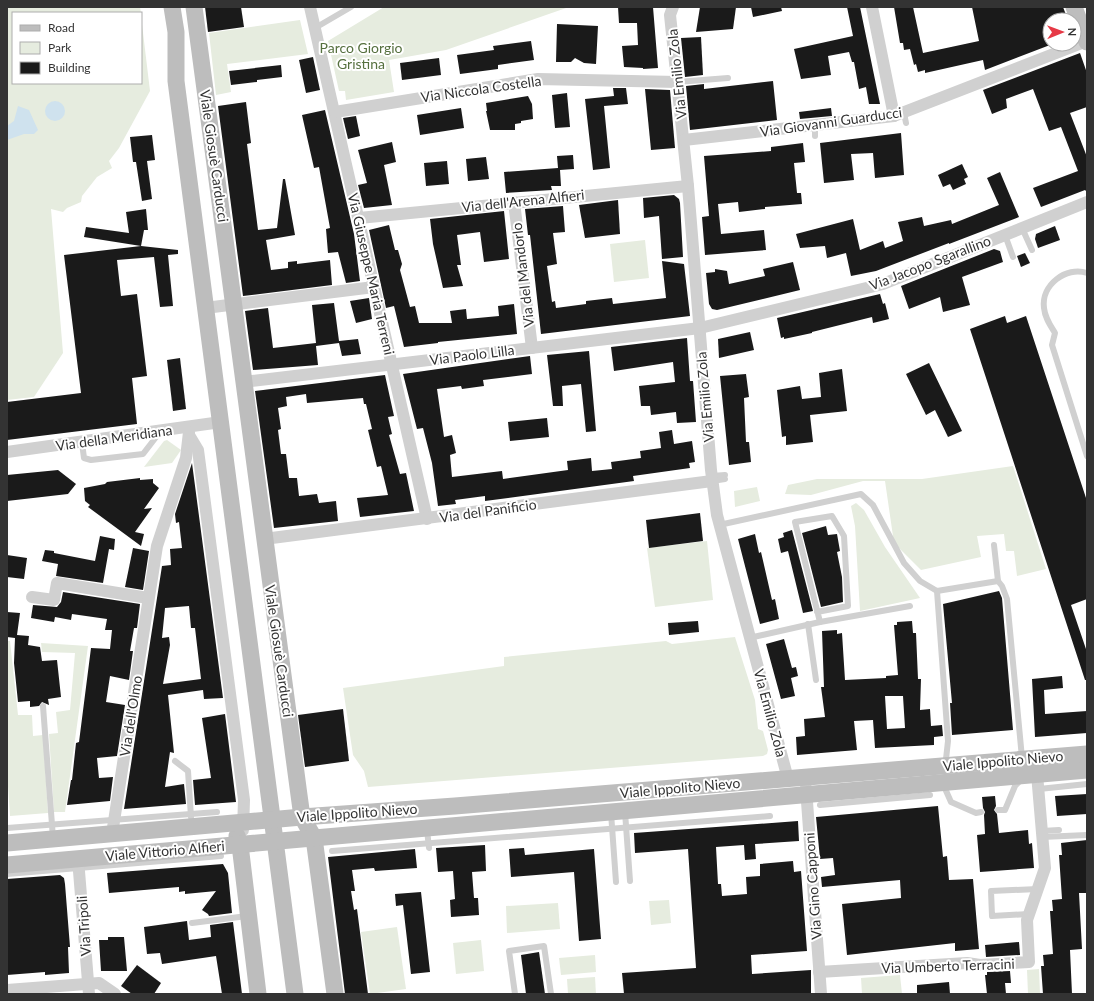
<svg xmlns="http://www.w3.org/2000/svg" width="1094" height="1001" font-family="Lato,sans-serif">
<style>
.green{fill:#e6ecdf}
.water{fill:#cfe2ee}
.building{fill:#1a1a1a;fill-rule:evenodd}
.lines{fill:none;stroke-linecap:round;stroke-linejoin:round}
.lane{stroke:#d0d0d0;stroke-width:6}
.street{stroke:#d0d0d0;stroke-width:12}
.secondary{stroke:#bdbdbd;stroke-width:17}
.labels{text-anchor:middle;stroke-width:4;stroke-linejoin:round;paint-order:stroke}
.park-label{font-size:14px;fill:#56703f;stroke:#fff}
.street-label{font-size:14px;fill:#333;stroke:#fff}
</style>
<rect width="100%" height="100%" fill="#fff"/>
<g class="green">
<path d="M7,7H140L141,13H13V83H141V16L150,91L119,148L109,161L112,168L97,177L82,196L81,202L67,208L63,212L51,209L63,353L34,397L7,400Z"/>
<path d="M384,7H569L446,50L389,60L394,92L346,100L345,91H339L328,41Z"/>
<path d="M300,20L308,54L227,64L231,92L216,95L209,33Z"/>
<path d="M645,240L649,278L614,282L610,244Z"/>
<path d="M167,440L181,450L172,463L144,467L164,441Z"/>
<path d="M1013,466L1046,569L1017,576L1014,551H1006L1004,534L977,536L981,557L921,570L894,543L885,481H863L811,495L785,494L788,485L817,479H922Z"/>
<path d="M757,487L760,501L735,507L734,491Z"/>
<path d="M856,503L864,510L885,547L920,598L860,611L855,526L851,506Z"/>
<path d="M707,541L713,600L655,607L647,548Z"/>
<path d="M735,637L755,700L758,729L763,731L768,750L767,754L763,756L368,787L364,771L353,755L343,688L504,666V657L666,641L672,644Z"/>
<path d="M7,641H10L18,715H32L33,736L43,735L48,813L10,816L7,771Z"/>
<path d="M41,643L88,646L65,812H54L49,734L58,733L56,712L70,710L75,653L42,652Z"/>
<path d="M669,900L671,923L651,925L649,901Z"/>
<path d="M558,903L560,929L507,933L506,906Z"/>
<path d="M397,927L406,989L370,994L361,932Z"/>
<path d="M481,940L484,971L456,974L453,943Z"/>
<path d="M595,955L596,972L561,975L559,958Z"/>
<path d="M1039,969L1040,994H1028L1027,970Z"/>
<path d="M900,975L902,994H862L861,978Z"/>
<path d="M595,977L596,994H568L567,979Z"/>
</g>
<g class="water">
<circle cx="55" cy="111" r="10"/>
<path d="M18,106L29,110L38,130L34,134H24L7,140V126L14,121Z"/>
</g>
<g class="building">
<path d="M205,7H241L244,27L208,32Z"/>
<path d="M618,7H653L658,68L643,69V68L624,67L622,46L638,45L637,23H619Z"/>
<path d="M700,7H736L733,29L696,32Z"/>
<path d="M751,7H781L782,11L753,17Z"/>
<path d="M847,7H860L880,104H869L866,87L859,89L854,62H852L849,52L828,56L831,75L801,79L794,49L853,36Z"/>
<path d="M894,7H913L923,53L979,41L972,7H1063L1068,20H1050V45L985,70L983,60L925,73V70L918,72L916,64L914,65L910,49L904,50L903,43H900Z"/>
<path d="M557,24L598,26L596,64L584,63L575,58L571,62H556Z"/>
<path d="M701,37L703,75L685,77L681,38Z"/>
<path d="M531,41L534,60L498,65V69L460,74L457,55L494,50L493,46Z"/>
<path d="M1080,53L1087,73V107L1070,113L1087,157V192L1085,190L1041,207L1033,188L1078,171L1061,127L1049,131L1033,89L1006,99L1007,108L992,114L983,90Z"/>
<path d="M313,57L320,90L306,93L299,60Z"/>
<path d="M439,58L441,75L402,80L400,63Z"/>
<path d="M281,65L282,77L257,80V82L231,85L229,71Z"/>
<path d="M773,81L777,120L690,130L686,86L704,84V89Z"/>
<path d="M613,88H626L628,104L604,106L610,168L593,170L585,99L614,96Z"/>
<path d="M645,89L670,90L675,148L651,150Z"/>
<path d="M567,93L570,127L555,128L552,95Z"/>
<path d="M528,96L532,104L533,119L521,121V123L515,124V130H490L486,111H487L486,103Z"/>
<path d="M246,102L251,143L247,144L258,230L277,228L283,179H285L295,235L266,240L271,270L288,268V262L297,261V264L330,260L332,285L243,296L218,106Z"/>
<path d="M461,108L464,128L420,135L417,115Z"/>
<path d="M831,108L832,116L800,119L799,112Z"/>
<path d="M325,110L354,234L360,281L346,283L338,252L328,253L326,229L330,228L319,167L314,168L302,115Z"/>
<path d="M356,116L360,136L348,139L343,118Z"/>
<path d="M901,133L904,175L875,178L873,153L851,154L854,180L824,183L820,143Z"/>
<path d="M152,135L155,160L147,161L152,199L142,201L136,162H133L130,137Z"/>
<path d="M392,142L396,162L384,165L392,205L364,208L358,185L367,183L358,150Z"/>
<path d="M803,143L805,162L794,163L797,193H801L802,204L765,207V209L739,212L738,202L718,204L721,234L764,230L766,250L705,255L702,217L709,216L704,156L771,151V147Z"/>
<path d="M573,155L574,169L560,170L561,186H551L552,190L506,193L504,172L558,168L557,156Z"/>
<path d="M486,157L489,179L468,181L466,159Z"/>
<path d="M447,161L449,184L426,186L424,163Z"/>
<path d="M962,164L968,177L964,179L966,184L953,190L950,184L943,187L938,175Z"/>
<path d="M1000,172L1019,217L949,244V243L876,271L851,276L846,253L827,258L825,246L800,248L796,234L853,219L860,250L883,241L885,248L903,241L898,222L922,217L924,226L951,220L952,224L999,205L987,178Z"/>
<path d="M674,195L679,199L680,203L683,257L662,259L659,216L644,218L643,198Z"/>
<path d="M618,200L620,234L585,238L579,205Z"/>
<path d="M563,206L565,232L553,233L557,264L547,266L552,302L555,301L556,308L586,304V301L612,298L613,304L666,298L662,261L684,264L690,316L541,334L530,235H528L525,209Z"/>
<path d="M146,209L148,230H144L141,246L178,250V254L168,255L173,306L160,307L154,257L117,260L121,296L137,294L147,376L132,378L137,424L7,440V402L81,393L64,255L141,246L84,237L86,227L129,233L126,212Z"/>
<path d="M504,211L509,259L484,262L480,232L457,235L461,265H457L463,286L443,288L433,244L430,219Z"/>
<path d="M389,225L395,250H398L402,264L400,270L410,307L415,306L419,323H452L450,311L466,309L467,319L499,316L498,306L514,304L517,334L438,342V343L404,347L394,306L386,308L369,230Z"/>
<path d="M1055,226L1060,240L1038,248L1035,239L1036,234Z"/>
<path d="M994,249L1000,251L1003,262L962,277L970,305L943,312L940,297L909,309L901,286Z"/>
<path d="M1025,253L1030,263L1021,267L1017,256Z"/>
<path d="M793,262L800,290L717,310L712,309L709,304L706,273L715,272V269L727,271L729,284L765,276L763,269Z"/>
<path d="M880,294L883,304L885,303L889,319L873,323L872,317L812,332V333L784,339V337L781,338L777,318Z"/>
<path d="M369,298L372,319L356,323L350,301Z"/>
<path d="M334,303L339,341L358,339L361,354L342,356L339,343L316,346L318,365L253,370L245,311L268,308L273,348L316,343L312,305Z"/>
<path d="M1005,316L1007,323L1026,316L1087,501V599L1071,605L1087,652V680H1085L970,329Z"/>
<path d="M750,332L754,350L719,358L718,339Z"/>
<path d="M687,338L690,381H693L696,422L677,423L676,412L651,415L650,406H641L639,386L675,382L673,362L614,371L611,347Z"/>
<path d="M589,351L596,431L586,432L581,384L562,386L563,406H553L547,355Z"/>
<path d="M530,356L532,374L483,380L484,386L462,389L461,386L437,389L444,437L452,435L456,453L450,455L452,477L502,471L503,479L568,470L567,461L591,458L592,471L612,469L611,462L641,458L640,451L661,448L659,432L672,430L674,444L692,441L695,462L689,463L690,468L633,476L634,481L485,501V496L455,500L456,504L438,506L432,463L423,428L417,429L403,374Z"/>
<path d="M180,358L186,409L173,411L167,360Z"/>
<path d="M929,363L962,431L948,437L935,410L926,415L906,374Z"/>
<path d="M842,369L847,411L810,415L813,442L786,445V436L782,437L777,390L800,386L802,399L821,397L819,373Z"/>
<path d="M746,374L749,397L744,398L746,442H749L751,462L729,465L720,376Z"/>
<path d="M385,375L394,416L388,417L392,434L389,435L400,474L406,473L414,511L360,517L357,498L388,495L381,466L377,467L368,430L372,429L366,404H364L363,398L307,403L306,394L286,397L287,406L278,408L281,429L278,430L281,454H286L289,478H297L299,496L317,494L319,503L336,501L338,521L274,528L255,391Z"/>
<path d="M547,418L549,437L510,441L508,422Z"/>
<path d="M192,463L223,698L204,699L203,690L168,695L174,753L170,752L165,787L184,784L186,804L124,809L162,566L171,565L170,549L182,548L179,522L176,523L175,514ZM189,606L191,628H195L201,679L163,684L170,645L169,637L162,638L165,608Z"/>
<path d="M58,470L76,484L68,494L7,501V475Z"/>
<path d="M140,478V480L153,479V483L159,488L144,509L152,508L135,532L144,534L141,546L88,507L90,505L85,501L84,488L105,484L107,482Z"/>
<path d="M700,513L703,541L649,548L646,520Z"/>
<path d="M826,526L828,535L837,534L840,551L837,552L842,577L843,602L821,607L802,533Z"/>
<path d="M792,530L813,611L803,613L788,551L781,553L778,539L784,537L783,533Z"/>
<path d="M755,534L759,553L761,552L772,600L775,599L779,619L760,624L738,539Z"/>
<path d="M100,536L115,539L114,550L109,549L103,583L56,576L58,564L42,561L45,550L54,551V553L95,561Z"/>
<path d="M133,548L149,551L143,590L125,587Z"/>
<path d="M7,555L27,558L24,579L7,577Z"/>
<path d="M999,591L1002,598L1013,730L952,735L950,703H952L943,604Z"/>
<path d="M63,592L140,604L137,628H134L130,651H133L129,680L110,676L106,702L125,705L117,756L97,758L99,778L113,777L110,801L67,805L71,780H72L76,743L79,742L91,648L110,649L112,630H105L107,619L72,614L71,620L55,617L54,622L31,618L33,605L57,607L61,602Z"/>
<path d="M7,612L20,613L17,635L29,636L28,645L40,647L42,661L57,660L61,697L48,699L49,705L42,702L39,706L30,707V701L18,702L14,663L15,638L7,637Z"/>
<path d="M698,621L699,632L669,635L668,623Z"/>
<path d="M912,621L913,633H916L918,679H921L920,710L930,709L931,726L942,725L943,736L934,737V745L875,748L873,720L854,721L857,750L797,755L796,737L805,736L804,719L825,717L821,687H824L822,631L837,630V634L842,633L845,680L886,678V676L898,675L894,625H897V622ZM885,696H903L905,728L887,729Z"/>
<path d="M784,639L792,668L796,667L798,676L791,678L795,696L781,699L766,644Z"/>
<path d="M1062,676L1063,688L1044,690L1045,714L1087,711V733L1035,737L1032,679Z"/>
<path d="M343,709L349,761L305,767L298,715Z"/>
<path d="M225,714L236,802L195,805L193,780L211,778L202,718Z"/>
<path d="M1087,794V814L1057,816L1055,796Z"/>
<path d="M995,796L996,806L994,810L997,814L999,833L1028,830L1029,844L1032,843L1034,868L980,872L977,835L985,834L984,815L985,812L983,808L982,797Z"/>
<path d="M938,806L943,857L947,856L949,880L973,879L979,949L955,951V943L847,955L842,904L901,898L900,880L822,887L821,877L835,875L833,858L820,859L816,817Z"/>
<path d="M798,821L799,841L755,844L756,859L745,860L744,845L716,847L718,884H721L722,896L747,894L746,877L760,876V864L793,861L794,872L801,871L807,951L751,955L752,974L811,970V994H624L622,973L696,968L688,849L635,853L634,833Z"/>
<path d="M1087,840V893H1079L1082,949L1070,950L1072,994H1043L1041,966H1044L1043,955L1053,954L1050,911H1053L1052,900L1062,899L1059,855H1062L1061,843Z"/>
<path d="M485,845L486,871L472,872L474,898H478L479,915L451,917L450,900L455,899L453,871L438,872L436,848Z"/>
<path d="M524,848L525,855L594,849L601,939L579,941L574,872L511,877L509,849Z"/>
<path d="M415,849L417,868L375,871L374,868L352,870L355,891H351L354,910L357,909L368,994H345L328,857Z"/>
<path d="M223,864L228,873L232,913L209,916L208,914L202,910L216,891L185,894V891L179,892V887L109,893L107,873Z"/>
<path d="M60,875L64,878L65,884L70,947H68L69,973L45,975V972L7,975V879Z"/>
<path d="M421,892L430,972L411,974L403,905L396,906L395,894Z"/>
<path d="M187,921L189,940L211,937L210,925L233,922L242,994H222L216,956L162,964L160,953L147,954L144,927Z"/>
<path d="M108,937H124L127,971H101L99,940H108Z"/>
<path d="M1019,942L1020,955L986,957L985,945Z"/>
<path d="M539,952L545,994H526L521,955Z"/>
<path d="M137,965L161,983L154,994H132L121,986Z"/>
<path d="M1010,971L1011,983H1005L1006,994H987L985,975H987V972Z"/>
<path d="M949,982L950,994H917V985Z"/>
</g>
<g class="lines">
<g class="lane">
<path d="M315,28L351,7"/>
<path d="M677,82L728,78"/>
<path d="M904,113L906,123"/>
<path d="M815,126V136"/>
<path d="M1022,228L1032,250"/>
<path d="M1005,235L1013,257"/>
<path d="M1087,273C1066,266 1041,285 1044,308C1045,318 1050,325 1055,333L1052,345L1087,456"/>
<path d="M82,443L84,458L91,460L143,454L160,432"/>
<path d="M712,476L725,475"/>
<path d="M712,481L725,479"/>
<path d="M719,525L861,494L873,505L904,563L920,581L937,591L998,581"/>
<path d="M994,545L998,581L1002,586L1007,599L1022,758"/>
<path d="M937,591L948,741L946,759L943,764"/>
<path d="M820,622L910,606"/>
<path d="M808,624L816,680"/>
<path d="M749,638L820,622L795,522L832,516L844,536L848,606L817,612"/>
<path d="M43,706L53,838"/>
<path d="M175,761L188,771L191,817"/>
<path d="M943,784L951,802L976,813L981,812"/>
<path d="M1039,789L1087,784"/>
<path d="M820,805L930,795"/>
<path d="M998,810H1005L1015,786L1022,779"/>
<path d="M625,812L630,881"/>
<path d="M611,813L616,882"/>
<path d="M7,828L217,812"/>
<path d="M427,830L429,848"/>
<path d="M1042,831L1059,830"/>
<path d="M1042,837L1087,835"/>
<path d="M332,851L770,816"/>
<path d="M7,874L221,856"/>
<path d="M1029,914L992,916L991,891L1038,889"/>
<path d="M192,923L247,916"/>
<path d="M515,994L509,951L544,946L551,994"/>
</g>
<g class="street">
<path d="M310,7L427,519"/>
<path d="M673,7L670,15L688,186L711,470L717,515L788,779"/>
<path d="M872,7L894,116"/>
<path d="M335,112L538,79L677,82"/>
<path d="M684,140L894,116L1087,41"/>
<path d="M514,202L532,348"/>
<path d="M359,218L688,186"/>
<path d="M205,308L374,287"/>
<path d="M243,382L700,328L883,284L1087,202"/>
<path d="M189,435L198,450L244,800L243,830"/>
<path d="M7,452L221,422"/>
<path d="M264,539L712,481"/>
<path d="M32,597L54,600L57,583L148,598"/>
<path d="M806,788L821,994"/>
<path d="M112,834L157,546L186,458L189,432"/>
<path d="M78,859L89,994"/>
<path d="M819,972L967,963L980,965L1029,962L1027,920L1045,868L1037,774"/>
<path d="M7,990L99,983L115,994"/>
</g>
<g class="secondary">
<path d="M172,7L176,32V81L295,994"/>
<path d="M194,7L299,795L302,817L314,838L335,994"/>
<path d="M1074,7L1087,42"/>
<path d="M237,836L240,845L258,994"/>
<path d="M7,843L302,817L455,806L1087,754"/>
<path d="M7,865L1087,770"/>
</g>
</g>
<g class="labels">
<g class="park-label">
<text x="361" y="53">Parco Giorgio<tspan x="361" dy="16">Gristina</tspan></text>
</g>
<g class="street-label">
<text transform="translate(677 74) rotate(-96)" y="5">Via Emilio Zola</text>
<text transform="translate(481 89) rotate(-8)" y="5">Via Niccola Costella</text>
<text transform="translate(831 122) rotate(-8)" y="5">Via Giovanni Guarducci</text>
<text transform="translate(214 156) rotate(82)" y="5">Viale Giosuè Carducci</text>
<text transform="translate(523 201) rotate(-6)" y="5">Via dell'Arena Alfieri</text>
<text transform="translate(930 263) rotate(-21)" y="5">Via Jacopo Sgarallino</text>
<text transform="translate(371 274) rotate(77)" y="5">Via Giuseppe Maria Terreni</text>
<text transform="translate(523 275) rotate(-97)" y="5">Via del Mandorlo</text>
<text transform="translate(472 355) rotate(-7)" y="5">Via Paolo Lilla</text>
<text transform="translate(705 397) rotate(-95)" y="5">Via Emilio Zola</text>
<text transform="translate(114 438) rotate(-8)" y="5">Via della Meridiana</text>
<text transform="translate(488 511) rotate(-8)" y="5">Via del Panificio</text>
<text transform="translate(279 651) rotate(82)" y="5">Viale Giosuè Carducci</text>
<text transform="translate(770 713) rotate(75)" y="5">Via Emilio Zola</text>
<text transform="translate(131 716) rotate(-81)" y="5">Via dell'Olmo</text>
<text transform="translate(1003 761) rotate(-5)" y="5">Viale Ippolito Nievo</text>
<text transform="translate(680 788) rotate(-5)" y="5">Viale Ippolito Nievo</text>
<text transform="translate(357 813) rotate(-4)" y="5">Viale Ippolito Nievo</text>
<text transform="translate(165 851) rotate(-5)" y="5">Viale Vittorio Alfieri</text>
<text transform="translate(813 886) rotate(-94)" y="5">Via Gino Capponi</text>
<text transform="translate(84 926) rotate(-94)" y="5">Via Tripoli</text>
<text transform="translate(948 966) rotate(-2)" y="5">Via Umberto Terracini</text>
</g>
</g>
<rect width="1094" height="1001" fill="none" stroke="#333333" stroke-width="16"/>
<rect x="12" y="12" width="130" height="72" fill="#ffffff" stroke="#adadad"/>
<rect x="20" y="25" width="20" height="6" fill="#bdbdbd" stroke="#adadad"/>
<text x="48" y="32" font-size="12" fill="#333333">Road</text>
<rect x="20" y="42" width="20" height="12" fill="#e6ecdf" stroke="#adadad"/>
<text x="48" y="52" font-size="12" fill="#333333">Park</text>
<rect x="20" y="62" width="20" height="12" fill="#1a1a1a" stroke="#adadad"/>
<text x="48" y="72" font-size="12" fill="#333333">Building</text>
<g transform="translate(1062 32) rotate(89)"><circle r="19" fill="#ffffff" stroke="#adadad"/>
<path d="M0-3L7 15L0 10L-7 15Z" fill="#e63946"/>
<text y="-6" font-size="11" font-weight="bold" text-anchor="middle" fill="#333333">N</text>
</g>
</svg>
